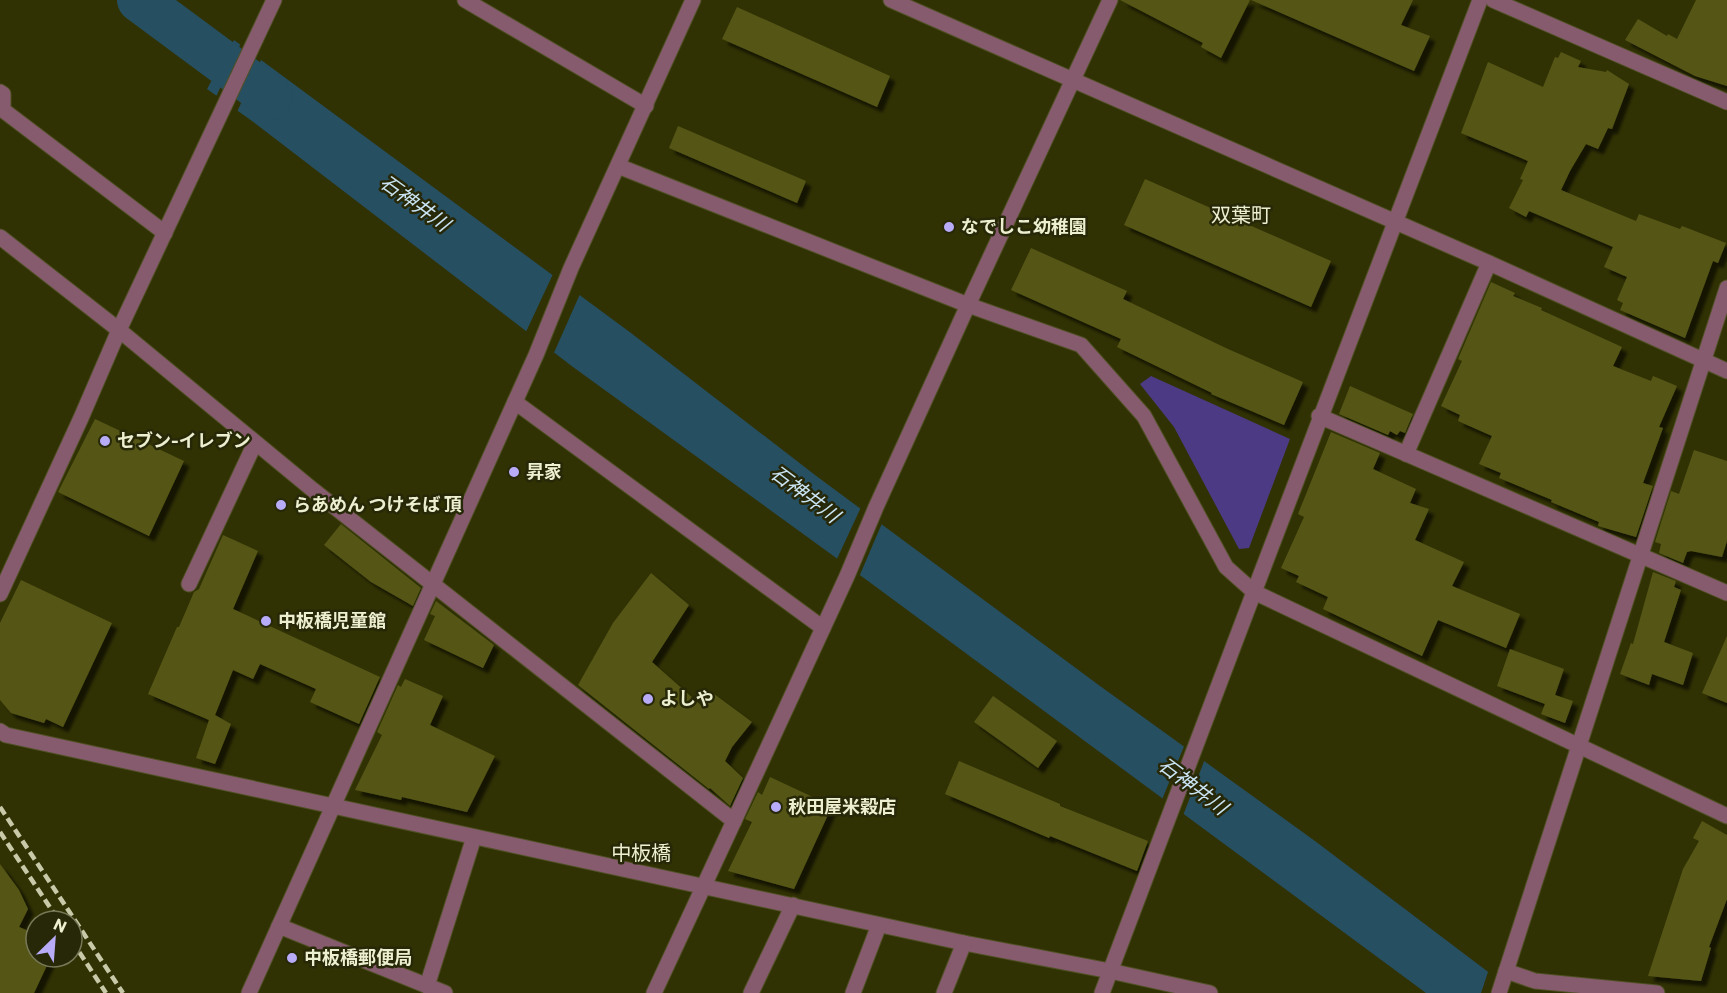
<svg xmlns="http://www.w3.org/2000/svg" width="1727" height="993" font-family="Commissioner,'Noto Sans JP',sans-serif">
<style>
.green{fill:#4c3b84}
.water{fill:#264f62}
.pier{fill:#313203}
.lines{fill:none;stroke-linecap:round;stroke-linejoin:round}
.river{stroke:#264f62;stroke-width:44}
.building{fill:#545617;filter:url(#shadow)}
.minor-casing{stroke:#4f5024;stroke-width:17}
.minor{stroke:#865b6e;stroke-width:15}
.rail{stroke:#c8c9a8;stroke-width:4.5;stroke-dasharray:9 4.5;stroke-linecap:butt}
.poi-dot{fill:#b8abf7;stroke:#272808;stroke-width:2}
.labels{text-anchor:middle;stroke-width:5;stroke-linejoin:round;paint-order:stroke}
.poi-label{font-size:18px;font-weight:bold;fill:#edefd1;stroke:#272808;text-anchor:start}
.water-label{font-size:20px;font-style:italic;fill:#cae4f3;stroke:#272808}
.neighbourhood-label{font-size:20px;fill:#edefd1;stroke:#272808}
</style>
<defs>
<filter id="shadow"><feDropShadow dx="5.5" dy="5.5" stdDeviation="1.5" flood-color="#0009"/></filter>
</defs>
<rect width="100%" height="100%" fill="#313203"/>
<path class="green" d="M1151,376L1290,439L1249,548L1239,549L1174,427L1140,384Z"/>
<path class="water" d="M234,40L631,333L815,475L1100,686L1315,841L1516,993H1426L868,581L573,367L252,121L207,89Z"/>
<g class="pier">
<path d="M241,43L262,58L236,114L215,99Z"/>
<path d="M553,274L580,294L553,355L525,334Z"/>
<path d="M862,505L883,521L859,577L836,561Z"/>
<path d="M1185,744L1205,759L1182,818L1161,802Z"/>
<path d="M1489,969L1517,991L1519,993H1481Z"/>
</g>
<g class="lines">
<path class="river" d="M139,0L270,97"/>
</g>
<g class="building">
<path d="M1120,0H1250L1221,58L1201,47L1203,43Z"/>
<path d="M1251,0H1413L1401,25L1430,36L1414,71Z"/>
<path d="M1696,0H1727V86L1695,76L1625,40L1638,19L1667,36L1668,34L1677,39Z"/>
<path d="M737,7L890,76L877,107L722,39Z"/>
<path d="M1561,52L1581,61L1578,67L1606,72L1607,70L1629,84L1612,129L1608,128L1598,149L1586,144L1570,171L1561,190L1636,221L1639,214L1680,229L1682,226L1726,243L1718,263L1713,261L1685,338L1620,310L1623,303L1617,300L1627,277L1604,267L1613,247L1529,211L1526,217L1509,208L1523,180L1520,179L1528,161L1461,133L1488,62L1543,87L1555,57L1558,58Z"/>
<path d="M678,126L806,181L797,203L669,148Z"/>
<path d="M1145,179L1331,261L1311,307L1124,225Z"/>
<path d="M1031,248L1127,291L1123,299L1228,349L1303,382L1284,425L1211,394L1212,393L1117,347L1121,339L1011,290Z"/>
<path d="M1491,282L1515,293L1513,296L1542,308L1541,310L1622,347L1613,366L1651,381L1653,376L1677,386L1659,427L1663,428L1643,483L1653,486L1636,537L1598,526L1599,522L1551,502L1552,500L1499,478L1501,473L1479,464L1492,436L1458,421L1460,415L1441,406L1462,361L1458,359Z"/>
<path d="M1350,386L1413,414L1405,433L1400,431L1397,435L1390,431L1388,435L1339,414Z"/>
<path d="M95,419L184,461L149,536L58,492Z"/>
<path d="M1331,432L1380,453L1373,469L1416,489L1410,503L1429,509L1415,540L1464,562L1452,586L1520,614L1506,648L1438,620L1422,656L1323,609L1328,597L1296,582L1299,576L1281,568L1304,517L1298,514Z"/>
<path d="M1694,450L1727,461V541L1722,557L1691,551L1687,552L1683,563L1659,553L1661,544L1655,542L1671,491L1679,494Z"/>
<path d="M341,524L421,588L413,606L371,582L324,545Z"/>
<path d="M223,535L258,551L233,609L380,677L359,724L310,702L316,689L260,664L253,679L233,670L215,715L231,724L215,764L196,758L209,720L148,694L177,627H179L194,592L199,589Z"/>
<path d="M1653,572L1676,581L1674,587L1681,590L1664,642L1693,653L1683,685L1652,674L1649,685L1620,674L1631,643L1633,644Z"/>
<path d="M651,573L689,605L652,662L703,707L714,694L752,722L732,747L725,761L743,778L730,806L710,788L709,789L578,685L613,623Z"/>
<path d="M21,580L112,623L63,727L46,719L44,723L11,713L0,700V623Z"/>
<path d="M436,601L494,645L483,668L424,640L435,616L430,614Z"/>
<path d="M1727,636V703L1702,693Z"/>
<path d="M1510,649L1564,669L1555,695L1573,701L1565,723L1541,714L1545,704L1497,686Z"/>
<path d="M405,679L443,696L430,725L495,756L467,812L402,797L401,800L355,790L382,735L377,732L398,685L401,687Z"/>
<path d="M993,696L1057,741L1038,768L974,722Z"/>
<path d="M959,761L1060,804V806L1148,841L1137,871L1050,836L1049,838L945,794Z"/>
<path d="M770,777L832,806L794,889L728,871L752,822L745,819L758,792L762,795Z"/>
<path d="M1702,821L1727,835V899L1709,947L1711,948L1701,981L1648,976L1683,869L1699,841L1693,838Z"/>
<path d="M0,864L19,890L28,909L19,927L36,934V957H51L34,993H0Z"/>
</g>
<g class="lines">
<g class="minor-casing">
<g id="minor">
<path d="M465,0L646,106"/>
<path d="M891,0L1489,263L1727,371"/>
<path d="M1480,0L1254,592L1727,816"/>
<path d="M1493,0L1727,102"/>
<path d="M0,92L3,94V110L165,233"/>
<path d="M0,237L119,330L313,490L734,821L847,576L876,507L968,305L618,166"/>
<path d="M515,402L823,628"/>
<path d="M1319,416L1727,593"/>
<path d="M1406,454L1489,263"/>
<path d="M189,584L255,443"/>
<path d="M0,594L81,418L119,330L274,0"/>
<path d="M0,731L6,735L964,943L1110,971L1210,993"/>
<path d="M279,926L445,993"/>
<path d="M1506,971L1535,981L1657,993"/>
<path d="M427,986L474,837"/>
<path d="M249,993L536,355L571,268L693,0"/>
<path d="M654,993L734,821"/>
<path d="M751,993L793,905"/>
<path d="M853,993L879,925"/>
<path d="M944,993L964,943"/>
<path d="M1102,993L1254,592L1226,567L1144,416L1081,345L968,305L1110,0"/>
<path d="M1499,993L1727,288"/>
</g>
</g>
<use href="#minor" class="minor"/>
<g class="rail">
<path d="M0,807L123,993"/>
<path d="M0,832L59,921"/>
<path d="M72,941L106,993"/>
</g>
</g>
<g class="poi-dot">
<circle cx="949" cy="227" r="6"/>
<circle cx="105" cy="441" r="6"/>
<circle cx="514" cy="472" r="6"/>
<circle cx="281" cy="505" r="6"/>
<circle cx="266" cy="621" r="6"/>
<circle cx="648" cy="699" r="6"/>
<circle cx="776" cy="807" r="6"/>
<circle cx="292" cy="958" r="6"/>
</g>
<g class="labels">
<g class="poi-label">
<text x="961" y="233">なでしこ幼稚園</text>
<text x="117" y="447">セブン-イレブン</text>
<text x="526" y="478">昇家</text>
<text x="293" y="511">らあめん つけそば 頂</text>
<text x="278" y="627">中板橋児童館</text>
<text x="660" y="705">よしや</text>
<text x="788" y="813">秋田屋米穀店</text>
<text x="304" y="964">中板橋郵便局</text>
</g>
<g class="water-label">
<text transform="translate(415 203) rotate(36)" y="7">石神井川</text>
<text transform="translate(805 494) rotate(37)" y="7">石神井川</text>
<text transform="translate(1193 786) rotate(37)" y="7">石神井川</text>
</g>
<g class="neighbourhood-label">
<text x="1241" y="222">双葉町</text>
<text x="641" y="860">中板橋</text>
</g>
</g>
<g transform="translate(54 939) rotate(25)"><circle r="28" fill="#272808" stroke="#767858" stroke-width="1.5"/>
<path d="M0-4.5L10 22L0 15L-10 22Z" fill="#b8abf7"/>
<text y="-9" font-size="16" font-weight="bold" text-anchor="middle" fill="#edefd1">N</text>
</g>
</svg>
